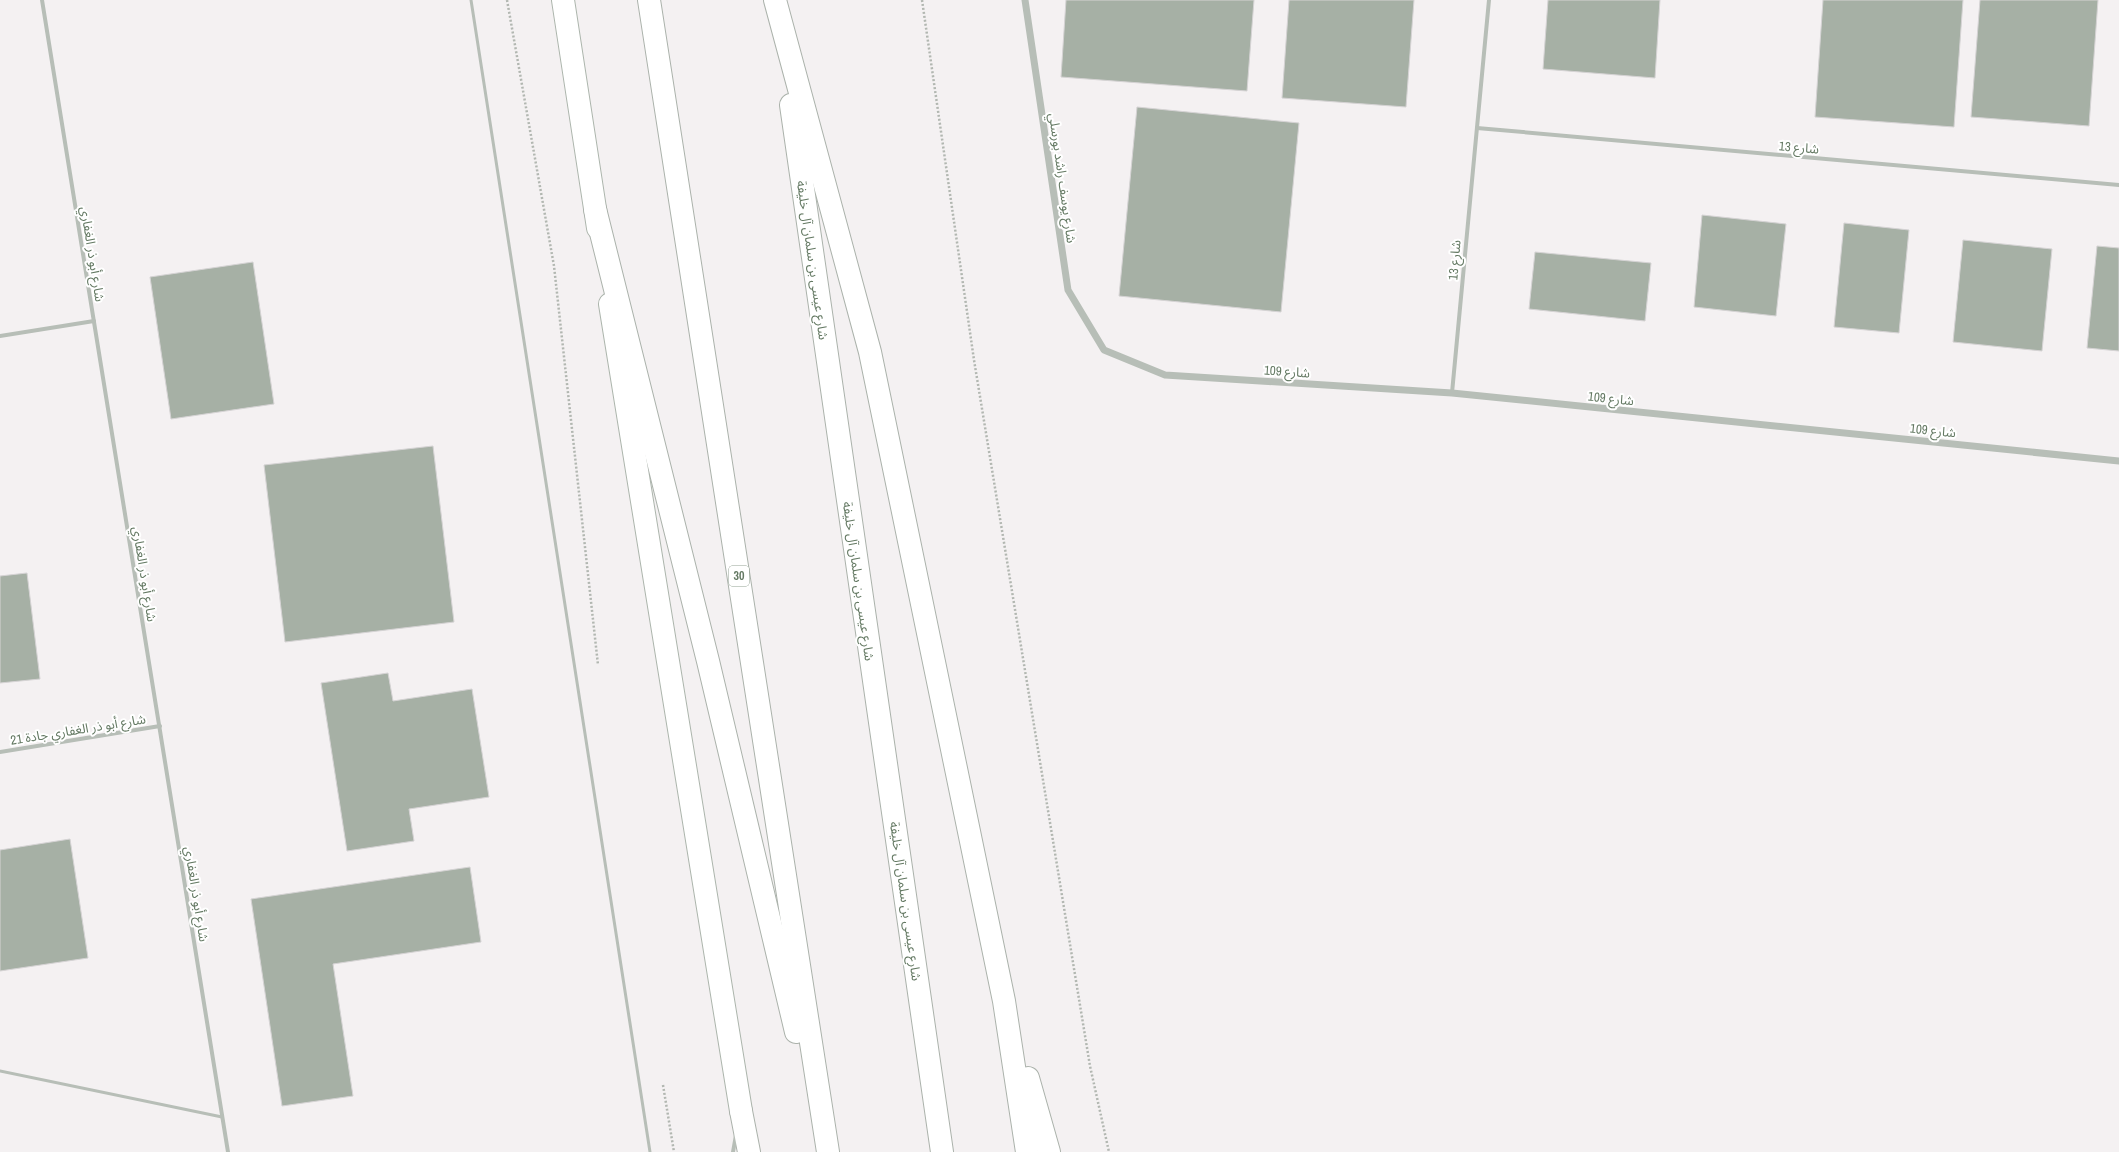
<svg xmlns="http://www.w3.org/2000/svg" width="2119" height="1152" font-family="'Archivo Narrow','Noto Sans Arabic',sans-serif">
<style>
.building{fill:#a6b0a5;stroke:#d5d3d4}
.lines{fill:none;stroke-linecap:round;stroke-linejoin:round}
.secondary-casing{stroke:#acb5ac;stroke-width:24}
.trunk-casing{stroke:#abb2ab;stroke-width:24}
.motorway-casing{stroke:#abb2ab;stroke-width:24}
.path{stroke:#b2b7b1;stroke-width:2.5;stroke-dasharray:2 2;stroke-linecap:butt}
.service{stroke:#b7beb7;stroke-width:3}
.minor{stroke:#b7beb7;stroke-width:4}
.tertiary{stroke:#b7beb7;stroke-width:7}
.secondary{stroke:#fff;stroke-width:22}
.trunk{stroke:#fff;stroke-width:22}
.motorway{stroke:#fff;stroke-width:22}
.labels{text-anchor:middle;stroke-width:4;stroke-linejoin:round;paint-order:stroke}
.shield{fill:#fff;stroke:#92a192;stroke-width:1}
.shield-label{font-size:12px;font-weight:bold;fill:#647963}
.street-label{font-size:13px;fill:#647963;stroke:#fff}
</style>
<rect width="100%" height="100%" fill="#f4f1f2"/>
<g class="building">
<path d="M1066,0H1254L1247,91L1061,77Z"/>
<path d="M1289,0H1414L1406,107L1282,98Z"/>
<path d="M1548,0H1660L1655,78L1543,69Z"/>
<path d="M1823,0H1963L1954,127L1815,117Z"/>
<path d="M1980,0H2098L2089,126L1971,117Z"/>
<path d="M1137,107L1299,123L1281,312L1119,296Z"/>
<path d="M1702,215L1786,224L1776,316L1694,307Z"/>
<path d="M1844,223L1909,230L1899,333L1834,327Z"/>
<path d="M1963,240L2052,249L2042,351L1953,342Z"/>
<path d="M2097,246L2119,248V351L2087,348Z"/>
<path d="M1535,252L1651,263L1645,321L1529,309Z"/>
<path d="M253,262L274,404L171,419L150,277Z"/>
<path d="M433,446L454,622L285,642L264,465Z"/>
<path d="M27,573L40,679L0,683V576Z"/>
<path d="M388,673L393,701L472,689L489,797L409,809L414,841L347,851L321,683Z"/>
<path d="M70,839L88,958L0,971V850Z"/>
<path d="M470,867L481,942L333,964L353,1096L282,1106L251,899Z"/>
</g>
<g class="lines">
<g class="secondary-casing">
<g id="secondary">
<path d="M563,0L598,228"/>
<path d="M610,304L741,1111"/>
</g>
</g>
<g class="trunk-casing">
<path id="trunk" d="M741,1111L749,1152"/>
</g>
<g class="motorway-casing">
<g id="motorway">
<path d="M649,0L828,1152"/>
<path d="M775,0L870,352L1004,1001L1027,1152"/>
<path d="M791,105L942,1152"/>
<path d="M595,209L708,661L796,1032"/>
<path d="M1028,1078L1049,1152"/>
</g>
</g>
<g class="path">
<path d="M507,0L554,266L598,665"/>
<path d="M922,0L974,360L1090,1066L1109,1152"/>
<path d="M663,1085L674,1152"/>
</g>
<g class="service">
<path d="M471,0L650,1152"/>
<path d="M0,1071L222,1117"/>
</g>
<g class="minor">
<path d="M42,0L228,1152"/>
<path d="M1477,128L2119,185"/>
<path d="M0,336L94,321"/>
<path d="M1452,393L1489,0"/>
<path d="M0,752L160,726"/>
<path d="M733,1152L736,1135"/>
</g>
<path class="tertiary" d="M1025,0L1068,290L1104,350L1165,375L1452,393L2119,461"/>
<use href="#secondary" class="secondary"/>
<use href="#trunk" class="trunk"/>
<use href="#motorway" class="motorway"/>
</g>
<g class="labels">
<rect class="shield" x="729" y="566" width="20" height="20" rx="3"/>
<g class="shield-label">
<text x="739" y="580">30</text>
</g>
<g class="street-label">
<text transform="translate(1799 147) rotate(5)" y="5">شارع 13</text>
<text transform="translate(1063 178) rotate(82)" y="5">شارع يوسف راشد بورسلي</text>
<text transform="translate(93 254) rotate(81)" y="5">شارع أبو ذر الغفاري</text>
<text transform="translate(813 260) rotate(82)" y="5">شارع عيسى بن سلمان آل خليفة</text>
<text transform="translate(1454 260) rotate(-85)" y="5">شارع 13</text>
<text transform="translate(1287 371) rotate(4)" y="5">شارع 109</text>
<text transform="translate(1611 398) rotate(6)" y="5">شارع 109</text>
<text transform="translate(1933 430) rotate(6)" y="5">شارع 109</text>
<text transform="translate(145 574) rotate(81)" y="5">شارع أبو ذر الغفاري</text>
<text transform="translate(859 581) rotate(82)" y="5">شارع عيسى بن سلمان آل خليفة</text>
<text transform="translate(78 729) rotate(-9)" y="5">شارع أبو ذر الغفاري جادة 21</text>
<text transform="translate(197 894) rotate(81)" y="5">شارع أبو ذر الغفاري</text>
<text transform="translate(906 901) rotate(82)" y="5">شارع عيسى بن سلمان آل خليفة</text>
</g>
</g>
</svg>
